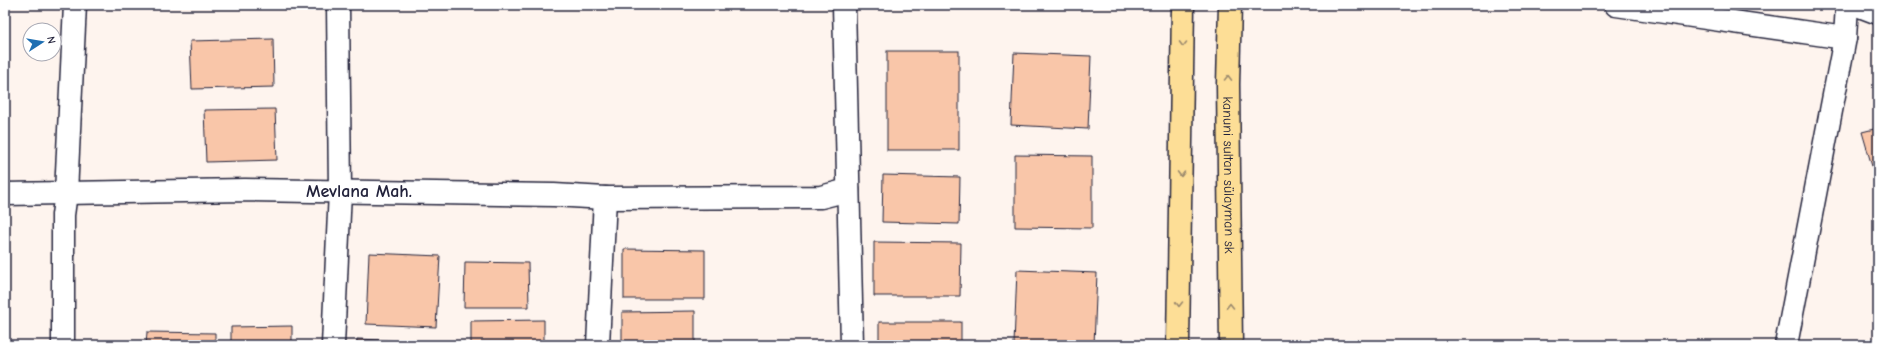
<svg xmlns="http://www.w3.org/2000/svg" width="1883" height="350" font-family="'Comic Neue',sans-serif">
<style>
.building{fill:#f9c6a9;stroke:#22223b}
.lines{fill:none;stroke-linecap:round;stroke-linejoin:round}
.minor-casing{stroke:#22223b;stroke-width:25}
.major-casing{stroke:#22223b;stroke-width:25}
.minor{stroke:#fff;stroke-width:22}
.major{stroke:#fdde96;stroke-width:22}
.oneway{stroke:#9a896d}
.labels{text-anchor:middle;stroke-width:4;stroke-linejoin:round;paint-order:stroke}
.street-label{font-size:14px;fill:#22223b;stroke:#fff}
.district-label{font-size:18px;font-weight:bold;fill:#22223b;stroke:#fff}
</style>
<rect width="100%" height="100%" fill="#fef4ee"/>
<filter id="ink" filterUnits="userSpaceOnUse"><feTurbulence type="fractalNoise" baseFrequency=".025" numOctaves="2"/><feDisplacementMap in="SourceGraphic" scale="8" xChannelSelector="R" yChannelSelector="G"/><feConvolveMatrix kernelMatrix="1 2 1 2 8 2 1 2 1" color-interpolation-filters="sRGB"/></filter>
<g filter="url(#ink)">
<g class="building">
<path d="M273,39L274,87L192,89L190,41Z"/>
<rect x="887" y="51" width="72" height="99"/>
<path d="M1014,53L1091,56L1088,129L1011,125Z"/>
<path d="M275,109L277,160L206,162L204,110Z"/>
<path d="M1878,128V187L1862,132Z"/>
<path d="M1015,155L1092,156V228L1015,227Z"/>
<path d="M883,175L960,177L959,224L882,222Z"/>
<path d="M874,242L961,243L960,296H874Z"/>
<path d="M624,249L705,250V299H624Z"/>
<path d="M369,253L440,256L436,327L366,324Z"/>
<path d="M465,262L528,263L529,307H464Z"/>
<path d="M1017,270L1097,273L1094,345L1014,344Z"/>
<path d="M695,311V345H622V312Z"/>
<path d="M544,320V345H471V321Z"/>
<rect x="879" y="322" width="82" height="23"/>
<path d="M292,326V345H231V327Z"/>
<path d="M147,332L215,333V345H146Z"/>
<path d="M357,339L429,342V345H357Z"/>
</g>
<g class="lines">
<g class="minor-casing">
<g id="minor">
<path d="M844,5L852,345"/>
<path d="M1616,5L1845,38"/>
<path d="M1857,5L1878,13"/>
<path d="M5,194L245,190L554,195L605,198L821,197L848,190"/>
<path d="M63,345V215L66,193L75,5"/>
<path d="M333,345L340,191L338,5"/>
<path d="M598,345L605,198"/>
<path d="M1786,345L1845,38L1847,5"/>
</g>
</g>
<g class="major-casing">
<g id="major">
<path id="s1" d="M1230,5L1228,84L1231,345"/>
<path d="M1178,345L1183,5"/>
</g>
</g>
<use href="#minor" class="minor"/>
<use href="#major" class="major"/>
</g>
<defs><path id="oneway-chevron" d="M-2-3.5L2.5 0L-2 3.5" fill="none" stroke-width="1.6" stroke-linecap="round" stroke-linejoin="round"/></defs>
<g class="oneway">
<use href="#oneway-chevron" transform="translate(1183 44) rotate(91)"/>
<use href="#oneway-chevron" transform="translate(1228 78) rotate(-89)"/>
<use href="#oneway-chevron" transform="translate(1181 174) rotate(91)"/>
<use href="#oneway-chevron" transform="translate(1179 304) rotate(91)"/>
<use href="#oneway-chevron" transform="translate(1230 306) rotate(-91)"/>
</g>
</g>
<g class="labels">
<g class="street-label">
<text dy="5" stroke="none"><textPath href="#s1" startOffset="170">kanuni sultan sülayman sk</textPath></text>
</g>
<g class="district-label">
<text x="359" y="197">Mevlana Mah.</text>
</g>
</g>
<rect width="1883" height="350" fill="none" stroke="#fff" stroke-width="20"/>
<rect x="10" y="10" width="1863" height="330" fill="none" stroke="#22223b" stroke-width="1.5" filter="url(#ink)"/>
<g transform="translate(42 42) rotate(78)"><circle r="19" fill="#ffffff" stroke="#a7a7b1"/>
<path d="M0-3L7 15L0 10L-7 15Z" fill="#1f6fb2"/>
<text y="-6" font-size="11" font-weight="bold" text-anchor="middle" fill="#22223b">N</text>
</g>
</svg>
